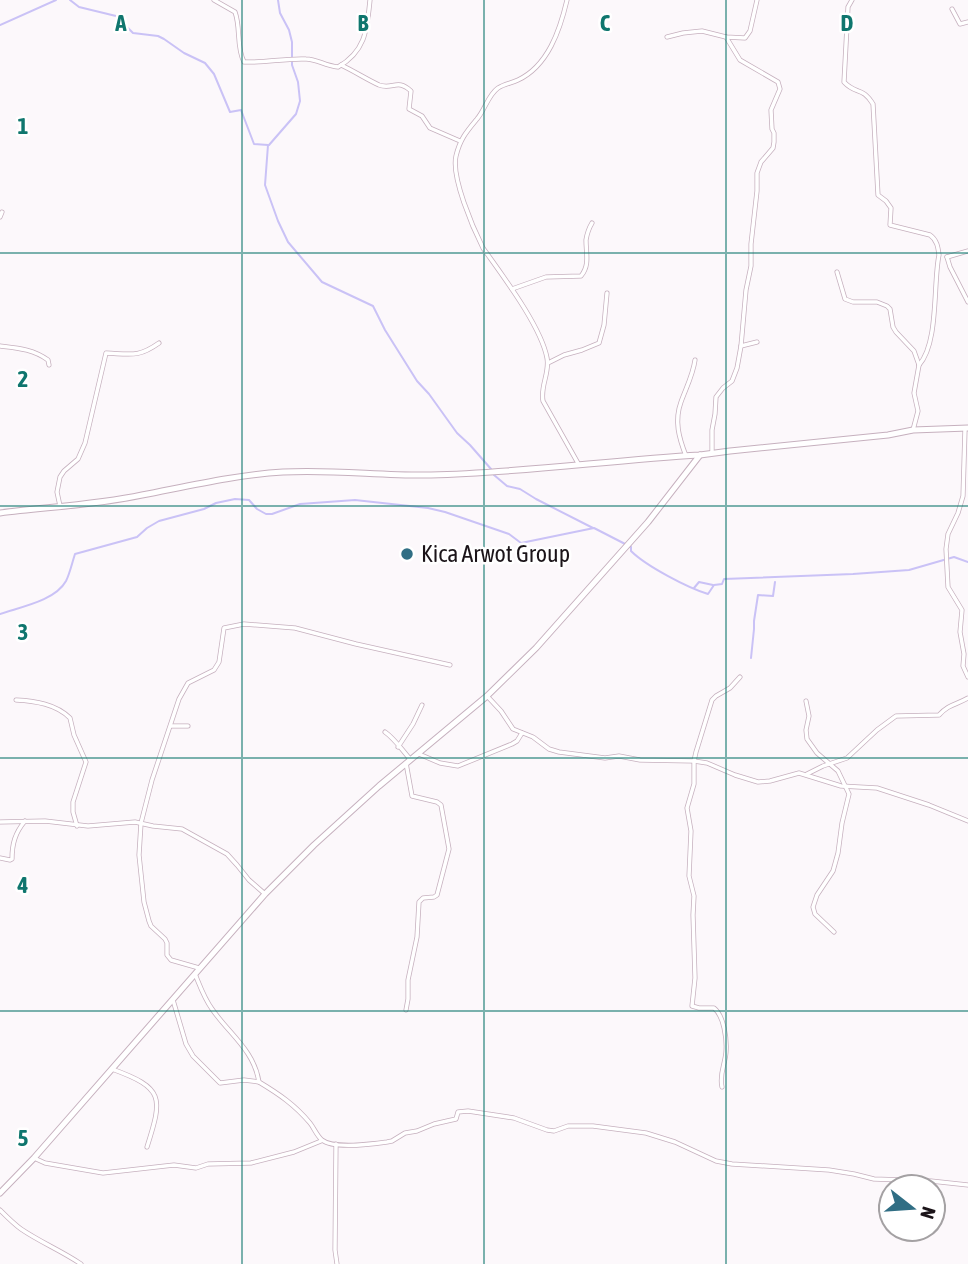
<svg xmlns="http://www.w3.org/2000/svg" width="968" height="1264" font-family="'Asap Condensed',sans-serif">
<style>
.lines{fill:none;stroke-linecap:round;stroke-linejoin:round}
.stream{stroke:#cac2f6;stroke-width:2}
.street-casing{stroke:#c6b0be;stroke-width:5}
.secondary-casing{stroke:#c6b0be;stroke-width:7}
.street{stroke:#fff;stroke-width:3.5}
.secondary{stroke:#fff;stroke-width:5}
.grid{fill:none;stroke:#0f766e;stroke-width:2;stroke-opacity:0.55}
.poi-dot{fill:#306e84;stroke:#fff;stroke-width:2.5}
.labels{text-anchor:middle;stroke-width:5;stroke-linejoin:round;paint-order:stroke}
.poi-label{font-size:24px;fill:#1b1419;stroke:#fff;text-anchor:start}
.grid-label{font-size:23px;text-anchor:middle;font-weight:bold;fill:#0f766e;stroke:#fff;stroke-width:5;stroke-linejoin:round;paint-order:stroke}
</style>
<rect width="100%" height="100%" fill="#fcf8fb"/>
<g class="lines">
<g class="stream">
<path d="M70,0L79,7L116,16L133,33L158,36L164,39L184,53L205,63L214,74L230,112L241,110L254,144L268,145L265,185L278,221L288,242L322,282L373,306L385,330L417,381L429,394L457,433L470,445L491,469"/>
<path d="M0,25L56,0"/>
<path d="M269,145L296,114L300,101L298,82L292,65V42L289,30L280,13L278,0"/>
<path d="M494,475L507,486L520,489L536,499L593,528"/>
<path d="M694,588L699,582L713,585"/>
<path d="M0,614C20,607 55,601 66,581C70,573 72,563 75,554L137,537L147,528L159,521L204,509L216,503L235,499L249,500L257,509L266,514H272L300,504L355,500L428,508L445,512L509,534L521,543L594,528L631,547V551C646,566 688,588 708,594L714,585L722,584L724,579L853,574L909,570L954,557L968,562"/>
<path d="M751,658L754,629V621L758,595L773,596L775,582"/>
</g>
<g class="street-casing">
<g id="street">
<path d="M214,0L235,12C241,28 236,47 244,62C265,63 285,58 306,59C317,59 325,66 338,67C366,51 367,29 370,0"/>
<path d="M567,0C560,30 548,66 518,80C512,83 504,84 498,88C488,95 485,110 477,119C467,131 460,139 456,156C451,177 473,228 483,248C502,275 541,326 547,358C550,373 540,386 543,401L579,465"/>
<path d="M852,0L848,7L844,82C856,95 862,86 873,104L878,195L886,201L891,208L890,225L930,235C937,240 938,247 939,255C933,283 939,343 919,365"/>
<path d="M952,9L960,24L968,22"/>
<path d="M667,37L683,33L702,31L726,37L745,38L750,31L757,0"/>
<path d="M341,65C354,71 366,79 379,85C393,90 397,78 411,91L409,109L422,116L430,128L460,141"/>
<path d="M0,217L2,212"/>
<path d="M947,257L950,267L968,302"/>
<path d="M947,257L968,251"/>
<path d="M837,272L845,299L853,302H877L887,306L890,309L893,327L896,332L914,351L919,365L914,393L918,411L913,430"/>
<path d="M512,289L546,277L581,276C590,265 586,254 586,240C587,234 589,228 592,223"/>
<path d="M0,346C17,348 33,349 48,360L49,365"/>
<path d="M741,346L757,342"/>
<path d="M548,363L564,355L582,350L599,343L604,325L607,293"/>
<path d="M965,429L963,496L958,513L948,534L946,549L948,587L962,610L960,632L964,654L963,666L968,677"/>
<path d="M712,453V430L715,414L716,397L723,388L732,381L737,368L741,346L746,290L751,266V244L757,191V173L761,162L773,148L774,142V133L772,129L771,110L780,89L778,82L740,60L726,37"/>
<path d="M686,456C679,438 674,421 681,402C686,388 693,375 695,360"/>
<path d="M60,506L57,492L60,477L64,471L78,459L85,443L106,353C130,354 138,358 159,343"/>
<path d="M487,696L501,711L513,729L533,737L549,749L559,752L605,758L619,756L640,760L694,761L707,763L735,775L758,782L770,781L799,773L841,786L877,788L929,805L968,821"/>
<path d="M16,700C35,701 56,704 70,718L74,735L86,762L73,802V812L77,826"/>
<path d="M806,701L809,716L806,730L807,739L817,753L838,771L849,794L842,823L838,853L833,871L817,895L813,907L815,914L834,932"/>
<path d="M171,726H188"/>
<path d="M385,732C395,739 402,750 410,759"/>
<path d="M398,747L413,724L422,705"/>
<path d="M419,754L440,763L458,766L512,744L517,741L522,733"/>
<path d="M807,774L823,766L847,758L877,730L896,716L939,715C949,704 956,705 968,698"/>
<path d="M0,822L45,821L88,826L135,822L153,826L182,829L227,854L237,865L249,880L265,894"/>
<path d="M0,858L10,860L12,859C12,844 15,833 25,821"/>
<path d="M199,968L171,960L167,955V943L165,939L151,926L149,921L144,902L139,855L141,823L152,780L179,699L188,683L214,670L219,662L224,628L244,624L295,628L356,644L450,665"/>
<path d="M195,974C200,986 204,998 212,1009C229,1034 254,1050 259,1082C279,1094 295,1105 310,1123C314,1128 317,1136 322,1140C333,1149 373,1144 387,1142L392,1141L405,1133L417,1131L434,1124L456,1119L458,1112L468,1111L514,1118L547,1130L554,1131L568,1126H593L646,1133L675,1142L716,1161L732,1164L829,1170L854,1174L874,1179L931,1181L968,1185"/>
<path d="M173,1000L186,1044L193,1056L220,1083L244,1080L259,1082"/>
<path d="M406,1010L408,999V980L417,937L419,902L423,898L434,897L437,895L449,849L441,805L437,802L412,796L406,763"/>
<path d="M112,1069C164,1088 163,1097 147,1147"/>
<path d="M722,1087C719,1074 725,1065 726,1052C727,1039 724,1016 714,1008H699L692,1006L695,978L693,915L694,896L689,876L691,831L687,808L694,784V761L696,752L712,700L716,696L730,688L740,677"/>
<path d="M336,1144L335,1250L337,1264"/>
<path d="M34,1158L45,1163L103,1173L174,1165L196,1168L208,1164L251,1163L294,1152L321,1141"/>
<path d="M0,1210C7,1217 14,1224 21,1229C40,1242 62,1251 81,1264"/>
</g>
</g>
<g class="secondary-casing">
<g id="secondary">
<path d="M0,513C47,507 95,505 142,495C189,486 235,475 283,472C332,469 382,476 431,475C521,473 611,460 700,455L730,451L888,435L913,430L968,428"/>
<path d="M0,1193L34,1158L265,894L314,845L379,786L487,696L536,648L648,522L700,455"/>
</g>
</g>
<use href="#street" class="street"/>
<use href="#secondary" class="secondary"/>
</g>
<path class="grid" d="M242,0V1264M484,0V1264M726,0V1264M0,253H968M0,506H968M0,758H968M0,1011H968"/>
<circle class="poi-dot" cx="407" cy="554" r="7"/>
<g class="labels">
<g class="poi-label">
<text x="421" y="562">Kica Arwot Group</text>
</g>
</g>
<g class="grid-label">
<text x="121" y="31">A</text>
<text x="363" y="31">B</text>
<text x="605" y="31">C</text>
<text x="847" y="31">D</text>
<text x="23" y="134">1</text>
<text x="23" y="387">2</text>
<text x="23" y="640">3</text>
<text x="23" y="893">4</text>
<text x="23" y="1146">5</text>
</g>
<g transform="translate(912 1208) rotate(107)"><circle r="33" fill="#ffffff" stroke="#a4a1a3" stroke-width="2"/>
<path d="M0-5L12 26L0 18L-12 26Z" fill="#306e84"/>
<text y="-10" font-size="19" font-weight="bold" text-anchor="middle" fill="#1b1419">N</text>
</g>
</svg>
